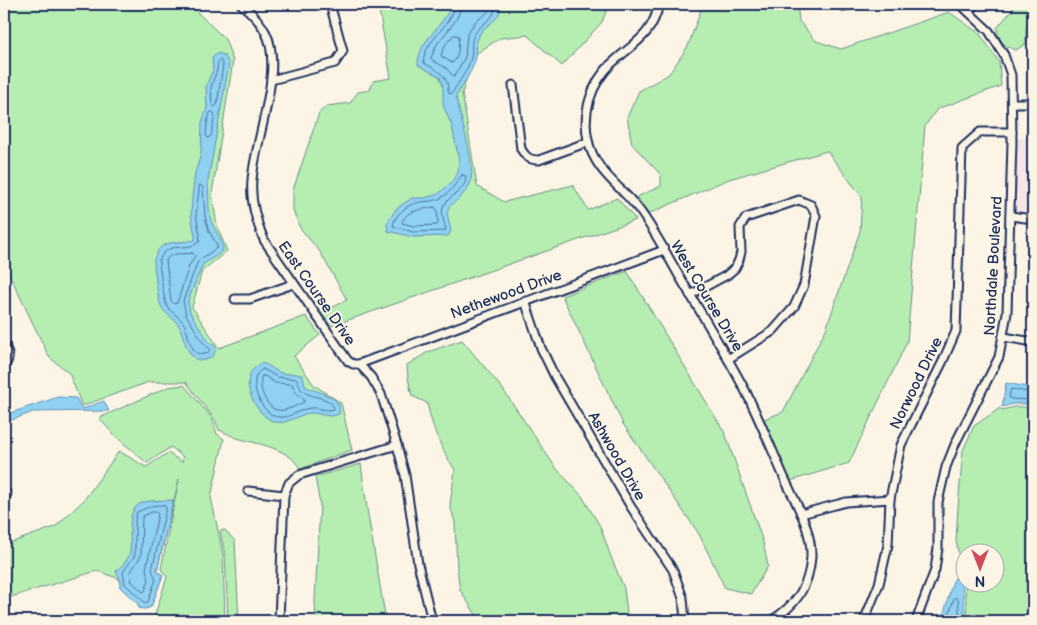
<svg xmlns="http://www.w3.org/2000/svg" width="1037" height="625" font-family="'Balsamiq Sans',sans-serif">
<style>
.built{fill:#f5e5e6}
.green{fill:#b6eeb1;stroke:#688e88}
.water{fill:#90d1f2;stroke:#6190b7}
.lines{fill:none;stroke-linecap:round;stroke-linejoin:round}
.shore{stroke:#4a7099;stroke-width:1}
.minor-casing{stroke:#1b2f5e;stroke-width:11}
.minor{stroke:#fcf5e5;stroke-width:7}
.labels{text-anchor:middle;stroke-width:4;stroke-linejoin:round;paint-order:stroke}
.street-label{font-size:15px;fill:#1b2f5e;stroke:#fcf5e5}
</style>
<rect width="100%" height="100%" fill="#fcf5e5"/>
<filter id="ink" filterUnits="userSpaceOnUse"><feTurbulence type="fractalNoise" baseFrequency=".02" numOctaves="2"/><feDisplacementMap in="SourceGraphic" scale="10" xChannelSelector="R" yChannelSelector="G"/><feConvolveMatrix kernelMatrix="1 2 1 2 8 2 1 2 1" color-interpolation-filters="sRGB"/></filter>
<g filter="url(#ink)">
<path class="built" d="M1033,136V216L1013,213L1015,140Z"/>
<g class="green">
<path d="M4,4H191L193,8L225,39L233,61L212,194L217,226L227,251L202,271L192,307L219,348L306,316L320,335L294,356L314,385L341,403L352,450L300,469C290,448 257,444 237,438C231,436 225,432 219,430L215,420L186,382H149L82,406L69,373L49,357L4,263Z"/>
<path d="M378,4H609L602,22L562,66L527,35L500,38L474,55L462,93L477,186L504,202L573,185L588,210L617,198L636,220L331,326L321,313L347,300L320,252L300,228L293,211V190L319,113L327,106L350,103L358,92L370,90L373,81L391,78Z"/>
<path d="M703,4H797L799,21L816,41L841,49L949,12L980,34L999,62L1001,86L937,109L925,126L907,342L849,463L790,481L764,419L783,412L826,329L860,231L862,197L827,151L729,179L648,214L637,197L661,186V175L632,144L627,117L639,91L669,74L688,46Z"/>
<path d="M1017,4H1033V14L1026,29V44L1016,50C1003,46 999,41 997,28Z"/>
<path d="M627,271L725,433L763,542L768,566L751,594L725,588L699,534L623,424L562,296Z"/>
<path d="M462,340L502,388L556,468L582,496L600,526L611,557L624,588L628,621H480L460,590L457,568L455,522L450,505L455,470C440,447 433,430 427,403L412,396L408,378L407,365L428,352Z"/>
<path d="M184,385L212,418L217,434L224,439L211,497L223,554L225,621H153L167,577L161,569L179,479L157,571L163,575L151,607L144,609L139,608L138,604L120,587V579L97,571L4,599V545L55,527L84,500L119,451L146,467L168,453L182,462L183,457L171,447L147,463L113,434L99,418L168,387Z"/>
<path d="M1014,407H1033V621H967L965,583L994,582V552H964V580L956,541L958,507L963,450L974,426L1000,408L1002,410Z"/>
<path d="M361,464L368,515L386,621H316L315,600L320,505L315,477Z"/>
<path d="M225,530L235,541L239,621H228L225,554L220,531Z"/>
</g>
<g class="water">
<path d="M451,4H501C500,25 484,22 478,38C475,45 478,54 475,61C471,73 463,85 456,96C460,117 475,162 471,181C468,192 457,200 449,207L447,213L451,231L448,236L413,237L388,231L387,223L396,209L412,198H425L438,194L451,183L458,172L459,161L452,126L443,105V86L440,77L418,65C418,39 445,27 451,4Z"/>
<path d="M218,53L224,55L229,64L208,181C209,192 208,205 210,217C212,227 224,241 223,250L218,255L203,264L188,301L190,312L209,342L216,347C215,353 214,356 208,359C187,367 185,337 179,326C175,318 165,315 161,306C158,299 154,269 154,260C154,257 158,250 161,247C171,240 184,243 195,240V236L191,215L192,198L195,173L201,154L202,122L207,108L206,87L213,69L212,58Z"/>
<path d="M261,363C270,365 272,369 279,372C287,376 292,371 303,376L305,386C316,393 344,395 339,414C330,419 321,413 312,413C300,413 288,425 275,422C259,417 243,390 250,374C252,369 257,366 261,363Z"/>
<path d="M1006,383L1033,388V404H1013L1002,407Z"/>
<path d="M58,397L76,398L82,409L104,401L109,411L33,412L4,423V415Z"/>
<path d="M173,500L157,571L163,575L151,607L144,609L139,608L138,604L120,587V579L116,571C121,567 129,559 130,552C131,547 130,539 130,533C129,498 143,501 173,500Z"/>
<path d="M958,573H962L965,621H942L952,583Z"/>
</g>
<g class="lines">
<g class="shore">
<path d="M455,4C454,24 420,45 424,63C437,70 449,75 448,92L450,94L452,93C459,82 468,70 471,58C473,50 470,41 474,35C482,21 495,21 496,4"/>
<path d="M461,4C460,19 449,28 441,39C436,44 434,51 431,58L432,60L446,68L453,76L455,75L465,57L467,34L475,22L486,14L489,10V4"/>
<path d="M454,35H457L459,36C458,46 460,57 452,63L442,57L441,55L446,44Z"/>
<path d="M220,60L223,65L217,105L214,107L212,105L211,87L217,70L218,62Z"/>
<path d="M213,112L215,115L211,136L208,138L206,136L207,123L210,113Z"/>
<path d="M462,175L466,176C466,192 450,194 444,205C440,212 444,222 446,229L445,231L413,232L393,226C394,217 404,207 413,204C422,200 432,203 441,198C450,193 456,183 462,175Z"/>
<path d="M200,185L203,187L205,217L209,231L218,247L198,261L183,301L186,315L204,344L210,349L208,353C189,361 190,333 183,322C179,316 171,313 167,306C164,301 159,265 159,260C160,259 163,254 163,253C172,243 189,251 199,242L200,235L196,215Z"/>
<path d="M434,207L437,209L438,223L437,225L414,226L402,223C406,209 423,210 434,207Z"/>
<path d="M192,253L195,256L189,266L177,303L174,304L171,301L166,260C171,251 183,255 192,253Z"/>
<path d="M263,369L277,377L297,379C299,383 299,388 303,391C312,399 332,396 334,409C326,412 319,407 311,408C300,409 289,419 278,417C261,415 244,377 263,369Z"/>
<path d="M262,376H265L275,383L292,384L296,393L304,399V402C297,405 286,412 277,410C266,408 257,385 262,376Z"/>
<path d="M1033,393L1011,389L1009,397L1011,399L1033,400"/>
<path d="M164,505L166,508L152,570L156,579L148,602L145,603L125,584L123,572L135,555V520L137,512L151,506Z"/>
<path d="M152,512H156L158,514L146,569L149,580L145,591L143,592L132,582L130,573L141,556L142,517Z"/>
<path d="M947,621L954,598L956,597L958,599L960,621"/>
</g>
<g class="minor-casing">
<g id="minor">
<path d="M241,4C251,12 260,21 266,33C284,70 255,139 252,180C250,201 256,221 264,240L348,361L353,364H359L371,377L381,394L397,445L405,475L418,564L432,621"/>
<path d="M659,4C652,37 633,43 611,64C591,84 582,113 588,140C594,170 618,184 636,206C651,224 666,253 678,274C701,313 725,352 746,392C759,419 771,447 783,475C794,500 812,528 811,557C809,587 796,605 771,621"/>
<path d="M841,4L843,6L857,4"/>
<path d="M969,11L975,4"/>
<path d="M271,80L335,63L343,51L330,4"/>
<path d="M513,85L521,149C526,157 529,160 539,160L588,142"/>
<path d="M1012,103H1033"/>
<path d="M1010,216L1033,219"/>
<path d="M690,295L727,275L735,268L739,260L741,252L740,227L746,218L799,200L811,205L816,216L804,285L794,307L773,331L728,359"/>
<path d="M235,299H250L293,284"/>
<path d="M525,301L541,348L555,377L631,507L673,570L683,598L685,621"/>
<path d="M1004,337L1033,342"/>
<path d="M4,344C8,352 11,359 4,366"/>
<path d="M359,364L664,250"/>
<path d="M248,491L284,495"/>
<path d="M4,495L7,494"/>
<path d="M801,514L846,502L890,499"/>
<path d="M279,621L284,495L289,483L299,475L397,445"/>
<path d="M864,621L879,584L888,545L890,499L901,445L942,363L956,331L962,148L980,132H1012"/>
<path d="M916,621L935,570L938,548V502L946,467L956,442L999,357L1007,313L1012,142L1011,75L1004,55L989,31L960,4"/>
</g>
</g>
<use href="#minor" class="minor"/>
</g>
</g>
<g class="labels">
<g class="street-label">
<text transform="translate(993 266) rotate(-87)" y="5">Northdale Boulevard</text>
<text transform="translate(317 293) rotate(55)" y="5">East Course Drive</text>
<text transform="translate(506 294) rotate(-20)" y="5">Nethewood Drive</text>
<text transform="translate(707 296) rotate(59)" y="5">West Course Drive</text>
<text transform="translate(916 383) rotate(-64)" y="5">Norwood Drive</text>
<text transform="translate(617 456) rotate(60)" y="5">Ashwood Drive</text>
</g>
</g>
<rect width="1037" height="625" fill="none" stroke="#fcf5e5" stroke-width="20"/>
<rect x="10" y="10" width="1017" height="605" fill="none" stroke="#1b2f5e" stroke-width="2" filter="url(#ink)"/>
<g transform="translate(980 568) rotate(180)"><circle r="24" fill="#fcf5e5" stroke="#a2a6af"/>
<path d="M0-4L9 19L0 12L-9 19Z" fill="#d1495b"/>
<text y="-8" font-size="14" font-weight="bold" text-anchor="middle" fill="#1b2f5e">N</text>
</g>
</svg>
